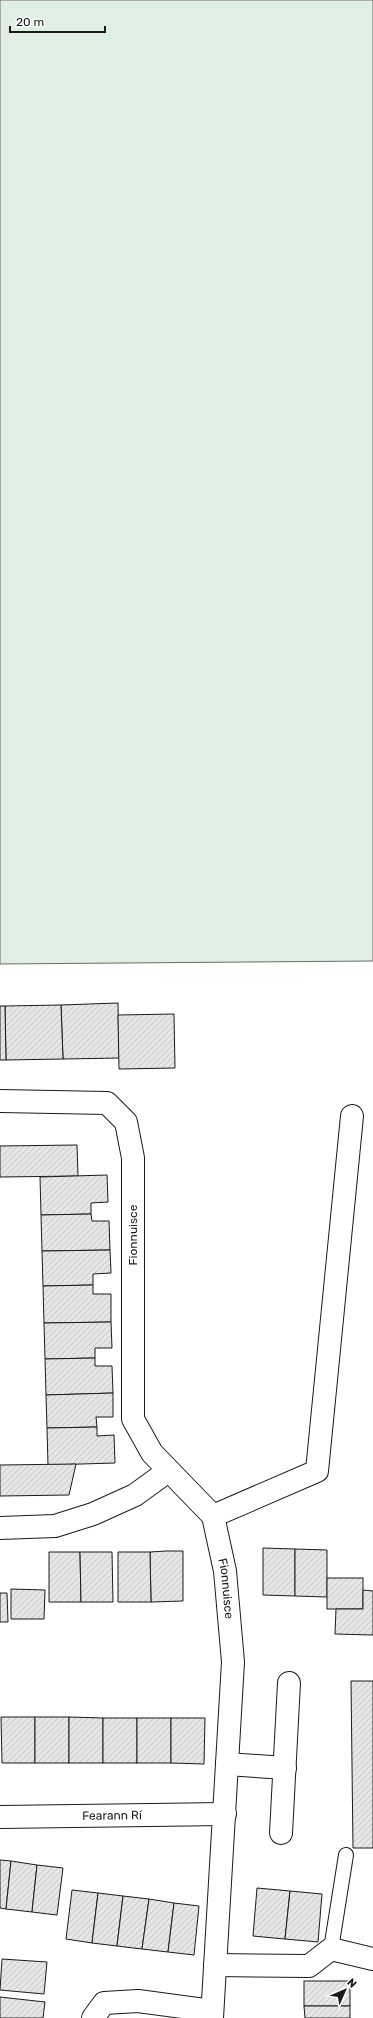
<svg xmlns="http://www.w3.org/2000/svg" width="373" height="2018" font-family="Rubik,sans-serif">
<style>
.green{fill:#e0efe3;stroke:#6a6a6a}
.building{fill:url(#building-hatch);stroke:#1a1a1a}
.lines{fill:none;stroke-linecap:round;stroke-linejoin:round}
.service-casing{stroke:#1a1a1a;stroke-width:16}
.minor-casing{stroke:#1a1a1a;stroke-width:24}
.service{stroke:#fff;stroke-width:14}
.minor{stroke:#fff;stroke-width:22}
.labels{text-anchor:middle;stroke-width:3;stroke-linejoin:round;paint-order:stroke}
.street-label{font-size:12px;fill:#1a1a1a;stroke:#fff}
</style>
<defs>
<pattern id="building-hatch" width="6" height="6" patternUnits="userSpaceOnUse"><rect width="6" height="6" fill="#e6e6e6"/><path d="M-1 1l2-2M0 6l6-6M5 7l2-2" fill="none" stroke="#c5c5c5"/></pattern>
</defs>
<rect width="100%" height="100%" fill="#fff"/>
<path class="green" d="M0,0H373V961L0,964Z"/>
<g class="building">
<path d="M118,1003L119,1058L63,1059L61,1005Z"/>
<path d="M61,1005L63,1059L6,1060L5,1006Z"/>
<path d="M0,1006H5L6,1060H0Z"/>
<path d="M174,1014L175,1068L119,1069L118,1015Z"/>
<path d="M77,1145L78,1176L0,1177V1146Z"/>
<path d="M107,1175L108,1202L91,1203V1214L41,1215L40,1177Z"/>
<path d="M91,1214L92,1221H109L110,1250L42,1251L41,1215Z"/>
<path d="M110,1250L111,1273L93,1274V1285L43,1286L42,1251Z"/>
<path d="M93,1285V1294H111V1322L44,1323L43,1286Z"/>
<path d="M111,1322L112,1348H95V1358L45,1359L44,1323Z"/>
<path d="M95,1358V1366H112L113,1393L46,1395L45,1359Z"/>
<path d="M113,1393V1417H96L97,1427L47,1428L46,1395Z"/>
<path d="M97,1427V1436L114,1435L115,1463L48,1465L47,1428Z"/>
<path d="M76,1464L69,1495L0,1496V1465Z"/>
<path d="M263,1548L295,1549V1596L263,1595Z"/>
<path d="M295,1549L327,1550V1597L295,1596Z"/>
<path d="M166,1551H183V1601L151,1602L150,1552Z"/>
<path d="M49,1552H80L81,1602H49Z"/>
<path d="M80,1552H112L113,1602H81Z"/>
<path d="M118,1552H150L151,1602H118Z"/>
<rect x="327" y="1578" width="36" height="31"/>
<path d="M11,1589L45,1590L44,1619H11Z"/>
<path d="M363,1590L373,1591V1635L335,1634L336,1609H363Z"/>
<path d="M0,1593H7L8,1622H0Z"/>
<path d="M351,1681H373V1848H353Z"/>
<path d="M1,1717H35V1763H2Z"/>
<rect x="35" y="1717" width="34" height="46"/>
<path d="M69,1717L103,1718V1763H69Z"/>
<rect x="103" y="1718" width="34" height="45"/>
<rect x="137" y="1718" width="34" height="45"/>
<path d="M171,1718H205L204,1764L171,1763Z"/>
<path d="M0,1860L11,1861L6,1909L0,1908Z"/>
<path d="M11,1861L37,1865L32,1912L6,1909Z"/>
<path d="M37,1865L63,1868L57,1915L32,1912Z"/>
<path d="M257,1888L290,1891L285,1939L253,1936Z"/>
<path d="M72,1890L98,1893L92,1943L66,1939Z"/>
<path d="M290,1891L322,1894L318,1942L285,1939Z"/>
<path d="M98,1893L123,1896L117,1946L92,1943Z"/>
<path d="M123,1896L149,1899L142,1949L117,1946Z"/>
<path d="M149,1899L174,1903L168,1952L142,1949Z"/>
<path d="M174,1903L199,1906L194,1955L168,1952Z"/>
<path d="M2,1959L47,1962L44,1994L0,1990Z"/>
<rect x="304" y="1981" width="46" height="25"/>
<path d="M0,1997L45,2002L43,2018H0Z"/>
<path d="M304,2006H350V2018H305Z"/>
</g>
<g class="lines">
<g class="service-casing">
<path id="service" d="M331,1949L346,1855"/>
</g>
<g class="minor-casing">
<g id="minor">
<path id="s1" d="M0,1101L107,1103L126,1122L133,1158V1419L152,1453L213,1516L225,1571L233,1662L212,2018"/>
<path d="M213,1516L317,1471L352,1116"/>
<path d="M0,1528L55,1526L93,1514L135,1495L168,1471"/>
<path d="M227,1764L285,1768"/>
<path id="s2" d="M0,1817L225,1814"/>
<path d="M281,1833L289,1683"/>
<path d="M215,1965L309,1966L331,1949L373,1959"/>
<path d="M93,2018L104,2003L138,2001L212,2011"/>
</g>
</g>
<use href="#service" class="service"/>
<use href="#minor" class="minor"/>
</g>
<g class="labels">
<g class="street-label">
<text transform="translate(133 1235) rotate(-90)" y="4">Fionnuisce</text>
<text dy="4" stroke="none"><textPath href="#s1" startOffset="632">Fionnuisce</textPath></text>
<text dy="4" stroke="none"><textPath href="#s2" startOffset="112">Fearann Rí</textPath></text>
</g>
</g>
<g transform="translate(345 1990) rotate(45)" stroke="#ffffff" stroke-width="3" paint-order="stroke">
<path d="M0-3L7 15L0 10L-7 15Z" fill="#1a1a1a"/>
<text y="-6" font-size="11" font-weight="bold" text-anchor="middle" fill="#1a1a1a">N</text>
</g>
<path d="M10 26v6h95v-6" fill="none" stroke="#1a1a1a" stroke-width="2"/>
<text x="16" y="26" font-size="12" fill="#1a1a1a" stroke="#ffffff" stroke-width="3" paint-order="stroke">20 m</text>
</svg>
